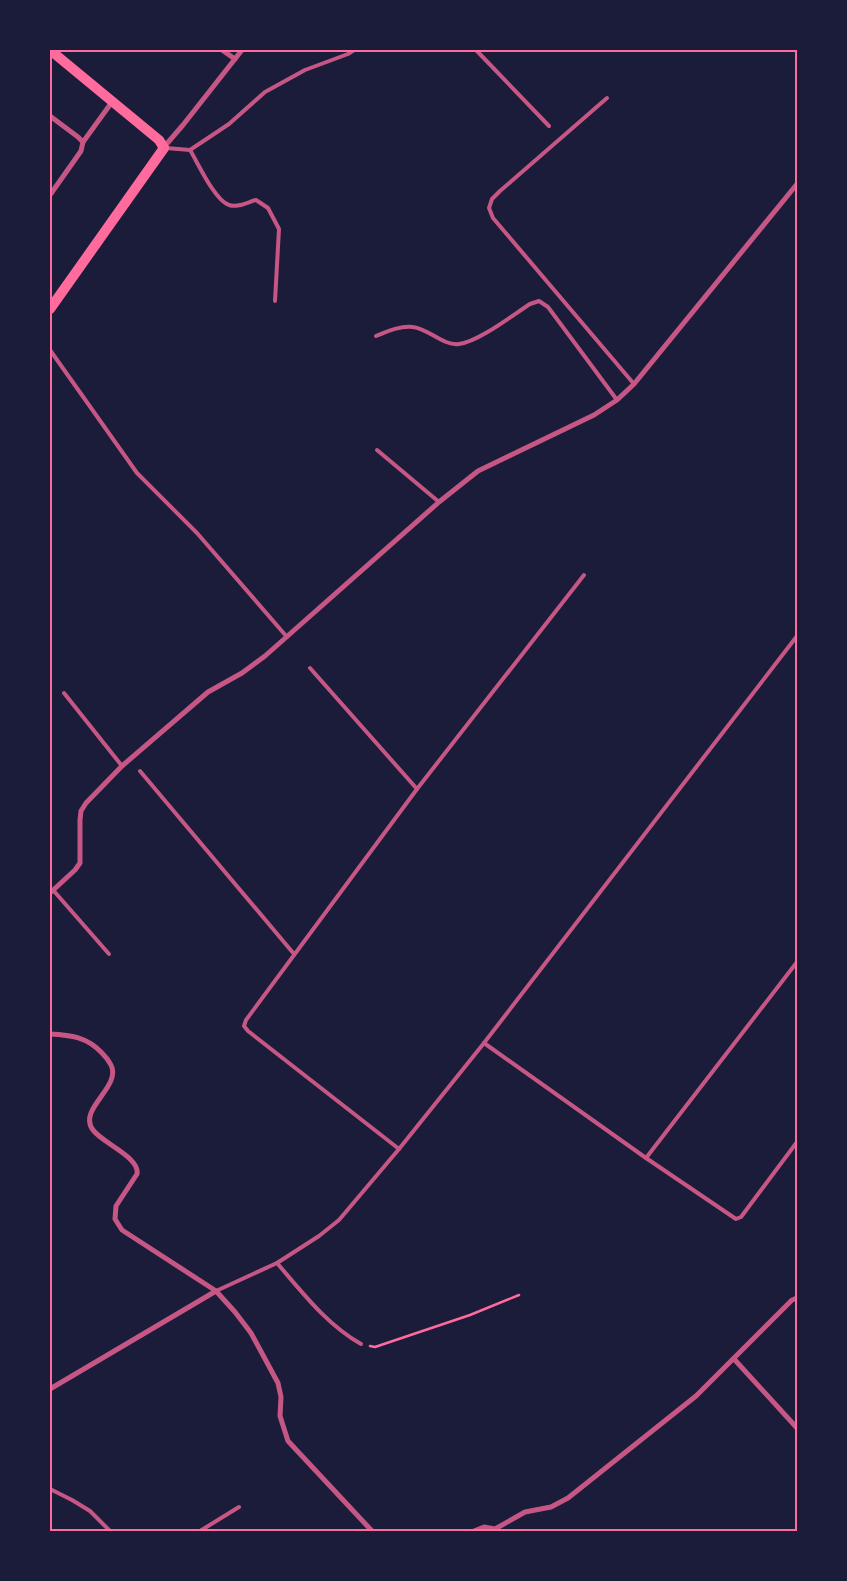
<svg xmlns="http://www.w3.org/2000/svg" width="847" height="1581" font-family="'Zilla Slab',serif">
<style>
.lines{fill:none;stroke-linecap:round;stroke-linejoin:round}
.path{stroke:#ff6b9d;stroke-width:2.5}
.service{stroke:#c65784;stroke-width:4}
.minor{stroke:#c65784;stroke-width:5}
.secondary{stroke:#ff6b9d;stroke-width:10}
.neatline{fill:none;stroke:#ff6b9d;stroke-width:2}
</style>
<rect width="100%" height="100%" fill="#1b1b3a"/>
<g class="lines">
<path class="path" d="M370,1346L375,1347L470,1315L519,1295"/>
<g class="service">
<path d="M476,50L549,126"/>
<path d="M607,98L500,191L492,199L489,208L493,218L634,384"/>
<path d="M166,148L190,150L229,124L265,92L305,70L348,54L354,50"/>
<path d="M190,150C198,163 215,201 229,205C238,208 248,202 256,200L268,208L279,229L275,301"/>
<path d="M376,336C386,332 401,325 413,327C429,329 443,346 459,344C478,342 513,315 530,304L539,301L548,307L617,400"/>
<path d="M50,350L137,473L197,533L287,637"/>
<path d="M377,450L439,502"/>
<path d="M310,668L417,789"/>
<path d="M64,693L122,766"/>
<path d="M140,771L294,954"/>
<path d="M53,890L109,954"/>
<path d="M484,1043L646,1158L736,1219L741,1217L797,1142"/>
<path d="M399,1149L248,1031L244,1026L246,1020L417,789L584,575"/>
<path d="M646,1158L797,962"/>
<path d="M50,1258V1259"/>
<path d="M277,1263C302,1292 327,1325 361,1344"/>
<path d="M216,1291L277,1263L319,1236L339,1220L399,1149L484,1043L797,636"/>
<path d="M50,1489L72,1500L90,1511L110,1531"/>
<path d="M200,1531L239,1507"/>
</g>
<g class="minor">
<path d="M222,50L235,59"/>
<path d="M50,116L78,137L83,142L81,151L50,195"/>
<path d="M83,142L112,102"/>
<path d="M164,147L183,125L242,50"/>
<path d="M50,893L75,870L80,863V820L81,811L86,803L122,766L208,692L242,673L265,656L439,502L478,471L594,415L617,400L634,384L797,184"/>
<path d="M50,1034C71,1035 87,1037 102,1053C105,1056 109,1061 111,1065C122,1087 77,1109 93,1130C102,1143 140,1157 137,1174L116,1206L115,1219L122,1230L216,1291L235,1312L251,1333L278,1383L281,1397L280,1416L288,1441L372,1531"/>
<path d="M734,1359L797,1428"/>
<path d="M50,1389L216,1291"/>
<path d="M474,1531L484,1527L495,1529L525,1512L551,1507L568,1498L696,1396L792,1300L797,1298"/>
</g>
<path class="secondary" d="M50,50L159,140L164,148L50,309"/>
</g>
<rect width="847" height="1581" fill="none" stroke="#1b1b3a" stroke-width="102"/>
<rect x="51" y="51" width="745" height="1479" class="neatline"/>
</svg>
